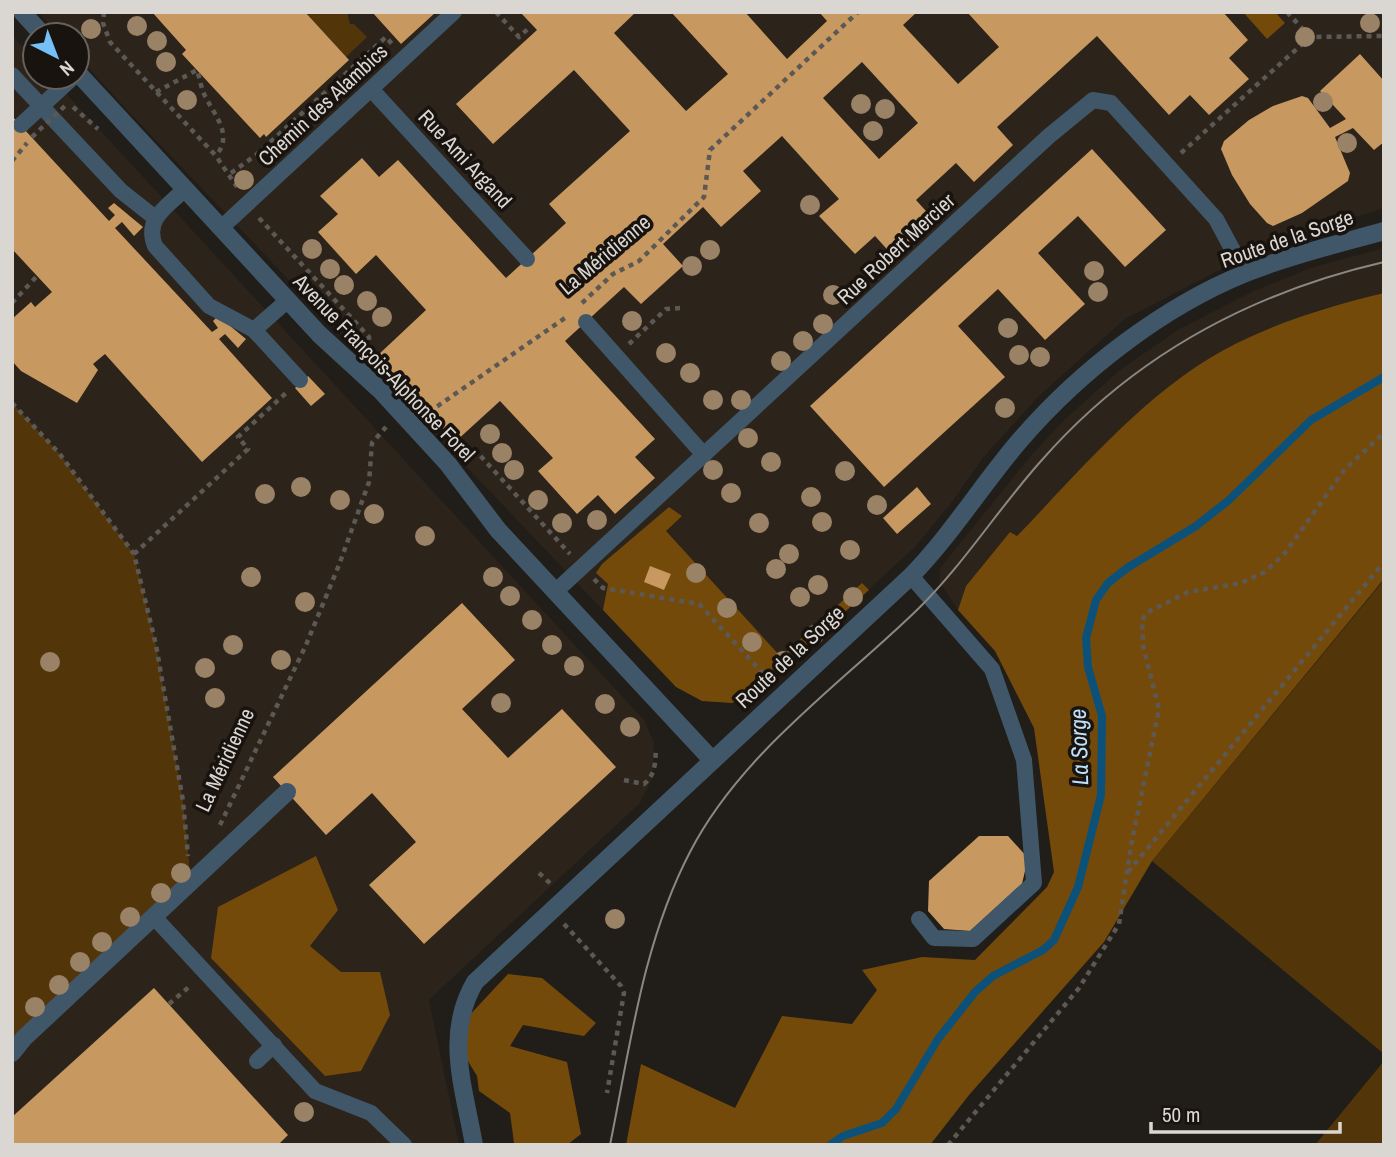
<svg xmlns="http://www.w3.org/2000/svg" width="1396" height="1157" font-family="'Archivo Narrow',sans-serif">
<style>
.built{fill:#2c231a}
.green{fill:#53350a}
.forest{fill:#744a0a}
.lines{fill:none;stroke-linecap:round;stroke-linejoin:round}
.stream{stroke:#0c5179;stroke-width:8}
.building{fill:#c79860;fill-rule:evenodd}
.path{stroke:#5c5954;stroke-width:4.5;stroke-dasharray:5 5;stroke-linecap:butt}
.service{stroke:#3f5769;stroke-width:16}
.pedestrian{stroke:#3f5769;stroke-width:18}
.minor{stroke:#3f5769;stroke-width:18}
.tertiary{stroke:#3f5769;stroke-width:18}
.tram{stroke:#8b8783;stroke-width:2}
.path-bridge{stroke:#5c5954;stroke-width:4.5;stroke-dasharray:5 5;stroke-linecap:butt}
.tree{fill:#9a8267}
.labels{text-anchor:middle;stroke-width:7;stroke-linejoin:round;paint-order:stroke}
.street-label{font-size:21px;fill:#dad7d3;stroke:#18130f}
.water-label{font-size:23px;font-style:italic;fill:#bfe0f9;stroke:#18130f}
</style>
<rect width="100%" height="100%" fill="#211d18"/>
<g class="built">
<path d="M38,12H1384V208L1264,247L1125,319L1040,395L983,458L952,502L916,546L759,690L732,703L702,701L676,687L126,109L77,55V35H59Z"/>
<path d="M12,35L35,60V77H51L644,720L654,742L653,777L640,803L429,1000L459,1145H12Z"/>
<path d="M1384,248V293L1321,309L1273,329L1153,402L1109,440L1017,536L1011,532L966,586L958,610L939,581L940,568L1033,453L1065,419L1120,370L1179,329L1254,291L1310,268Z"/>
</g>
<g class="green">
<path d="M305,12H347L350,24H354L367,37L346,57Z"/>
<path d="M12,403L59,453L134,554L156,645L183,801L191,882L12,1053Z"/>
<path d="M1384,580V1054L1152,861Z"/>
<path d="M1384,1061V1145H1315Z"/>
</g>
<g class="forest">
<path d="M1243,12H1275L1285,23L1267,39Z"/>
<path d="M1384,293V579L1152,861L1104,942L969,1095L930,1145H626L641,1064L735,1108L782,1016L852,1024L877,990L862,970L922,957L975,960L1047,887L1054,872L1034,728L995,651L958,610L966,586L1010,532L1017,536C1083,468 1150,386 1237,343C1284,320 1333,305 1384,293Z"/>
<path d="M669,507L682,516L666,531L781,657L862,583L869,590L759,690L732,703L702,701L676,687L603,610L608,584L596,573L602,564Z"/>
<path d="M316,856L338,910L310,946L341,972H380L390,1015L361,1071L325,1076L211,958L218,907Z"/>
<path d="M508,974L542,978L596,1023L584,1036L523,1025L510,1046L567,1062L581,1134L567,1145L514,1143L510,1113L479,1091L477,1076L463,1053L465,1020Z"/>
</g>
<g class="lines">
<path class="stream" d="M830,1145L843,1136L882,1123L896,1109L938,1039L975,992L993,976L1043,950L1054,940L1078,887L1101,795L1102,716L1088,667L1086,638L1096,600L1108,583L1127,568L1196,526L1229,500L1311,420L1384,377"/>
</g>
<g class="building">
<path d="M152,12H305L349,60L266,137L264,134L260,138L182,54L186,50Z"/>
<path d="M372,12H436L401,44Z"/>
<path d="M520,12H636L614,33L686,111L728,74L671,12H745L787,59L827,21L819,12H917L903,25L958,84L999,47L967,12H1223L1248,40L1229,58L1249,79L1209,115L1190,95L1169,115L1097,36L997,127L1013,145L974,182L956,163L916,200L934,220L894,257L875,236L855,254L819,216L839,199L782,136L743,171L761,191L721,227L703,207L663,244L683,266L641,304L624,287L565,341L655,439L635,457L655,478L615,514L598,495L577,514L538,471L553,458L500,401L455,442L377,356L426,310L376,255L356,274L318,232L338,214L320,196L362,158L379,177L398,160L506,278L566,223L549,204L630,131L574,70L493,144L456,104L537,30ZM862,62L918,123L879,159L823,98Z"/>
<path d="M1360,54L1384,81V142L1374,150L1353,128L1335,137L1350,173L1348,181L1302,213L1273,226L1267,223L1250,204L1232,175L1221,149L1224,141L1249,120L1273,106L1302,96L1308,98L1330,128L1346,119L1320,91Z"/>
<path d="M12,116L109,221L115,215L108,208L114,203L143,227L134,236L122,222L115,228L212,332L218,328L213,321L218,316L246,339L238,348L225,334L219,339L272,398L202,462L105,354L93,364L98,370L77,403L21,371L12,361V319L31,302L35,307L52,292L12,249Z"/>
<path d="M1092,149L1166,230L1125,267L1078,216L1038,253L1085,304L1045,340L998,289L958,326L1005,377L884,487L810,406Z"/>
<path d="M308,376L325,394L311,406L295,388Z"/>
<path d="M917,487L931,504L897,534L883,518Z"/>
<path d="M650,566L671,574L664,590L644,582Z"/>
<path d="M462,603L515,660L462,709L508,758L562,709L616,767L424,944L369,885L416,842L372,793L326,835L273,777Z"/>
<path d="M979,836H1008L1028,858L1022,884L970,931L944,929L928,911L929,881Z"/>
<path d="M154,988L288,1135L278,1145H12V1117Z"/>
</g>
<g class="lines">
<g class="path">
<path d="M104,12L103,23L110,42L216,156L237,187"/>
<path d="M496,12L519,37L530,27"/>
<path d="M1287,12L1310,37"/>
<path d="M156,92L197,70C200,79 201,88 205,96C216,118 233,134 216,156"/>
<path d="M73,107L98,129"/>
<path d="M1181,153L1310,37L1384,36"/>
<path d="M12,161L27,143"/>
<path d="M231,173L256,155L386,37L392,44"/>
<path d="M259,218L369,337L370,349"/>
<path d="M12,303L37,276"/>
<path d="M582,303L613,274L639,261L704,197L710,150L858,12"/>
<path d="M629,344L666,309L681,308"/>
<path d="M12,403L59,453L134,554L156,645L183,801L188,856"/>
<path d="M429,412L565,318"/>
<path d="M463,449L476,451L570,554"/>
<path d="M134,554L248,449L238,437L286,393"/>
<path d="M594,579L603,588L699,604L771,682"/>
<path d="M624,780L644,784C656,774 655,763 656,748"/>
<path d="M220,825L306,645L339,565L369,482L372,443L386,427"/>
<path d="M1128,872L1384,562"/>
<path d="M539,873L552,885"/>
<path d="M564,924L621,986L624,993L607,1093"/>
<path d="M169,1004L189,987L187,984"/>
<path d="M948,1145L1079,988L1119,924L1131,846L1159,709L1143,646L1142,621L1146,613L1188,592L1241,583L1265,572L1285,553L1345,469L1384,433"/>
</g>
<g class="service">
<path d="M12,75L121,191L154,217"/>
<path d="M371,89L527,259"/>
<path d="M21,125L73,77"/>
<path d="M185,189C167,207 144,218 155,246L209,306L254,330"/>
<path d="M221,228L454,12"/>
<path d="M288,300L254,330L300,380"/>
<path d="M586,322L704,455"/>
<path d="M911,576L992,669L1024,760L1034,883L973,939L934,938L919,919"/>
<path d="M556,591L1049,136L1093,100L1111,103L1216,219L1245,273"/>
<path d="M155,918L315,1091L371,1113L404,1145"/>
<path d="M257,1061L274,1045"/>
</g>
<path class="pedestrian" d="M12,1053L24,1038L287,792"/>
<g class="minor">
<path d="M22,12L43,35"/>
<path d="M77,72L319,334L380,390L448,464L498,530L712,760"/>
</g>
<path class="tertiary" d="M474,1145C464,1087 444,1035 475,982L911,576C952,534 983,483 1021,439C1080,371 1162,307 1246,273C1291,255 1338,244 1384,231"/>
<path class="tram" d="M610,1145C630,1047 643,942 690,852C741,753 840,685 918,609C964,564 998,509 1041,461C1132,357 1250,293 1384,262"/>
<path class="path-bridge" d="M32,137L68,103"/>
</g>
<g class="tree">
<circle cx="1370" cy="23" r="10"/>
<circle cx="137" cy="26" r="10"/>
<circle cx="91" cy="29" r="10"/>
<circle cx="1305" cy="37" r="10"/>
<circle cx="157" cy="41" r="10"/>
<circle cx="166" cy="62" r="10"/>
<circle cx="187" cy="100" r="10"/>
<circle cx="1323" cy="102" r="10"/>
<circle cx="861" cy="104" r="10"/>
<circle cx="885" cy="109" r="10"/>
<circle cx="873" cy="131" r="10"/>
<circle cx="1347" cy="143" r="10"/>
<circle cx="244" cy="180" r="10"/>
<circle cx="810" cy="205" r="10"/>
<circle cx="312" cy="249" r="10"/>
<circle cx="710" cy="250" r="10"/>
<circle cx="692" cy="266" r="10"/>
<circle cx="330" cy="269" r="10"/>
<circle cx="1094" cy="271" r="10"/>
<circle cx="344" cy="285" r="10"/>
<circle cx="1098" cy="292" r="10"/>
<circle cx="833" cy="295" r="10"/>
<circle cx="367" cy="301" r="10"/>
<circle cx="382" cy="317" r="10"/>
<circle cx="632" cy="321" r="10"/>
<circle cx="823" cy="324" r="10"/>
<circle cx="1008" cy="328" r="10"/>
<circle cx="803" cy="341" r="10"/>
<circle cx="666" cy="353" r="10"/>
<circle cx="1019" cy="355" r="10"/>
<circle cx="1040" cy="357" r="10"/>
<circle cx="781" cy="361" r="10"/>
<circle cx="690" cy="373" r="10"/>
<circle cx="713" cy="400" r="10"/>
<circle cx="741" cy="400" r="10"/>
<circle cx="1005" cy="408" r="10"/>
<circle cx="490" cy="434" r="10"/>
<circle cx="748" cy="438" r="10"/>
<circle cx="502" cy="453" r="10"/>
<circle cx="771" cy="462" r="10"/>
<circle cx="514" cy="470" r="10"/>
<circle cx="713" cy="470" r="10"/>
<circle cx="845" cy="471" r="10"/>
<circle cx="301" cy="487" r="10"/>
<circle cx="731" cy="493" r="10"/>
<circle cx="265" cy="494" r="10"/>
<circle cx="811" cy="497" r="10"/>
<circle cx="340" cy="500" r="10"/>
<circle cx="538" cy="500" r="10"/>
<circle cx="877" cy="505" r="10"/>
<circle cx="374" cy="514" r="10"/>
<circle cx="597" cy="520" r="10"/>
<circle cx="822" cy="522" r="10"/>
<circle cx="562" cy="523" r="10"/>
<circle cx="759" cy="523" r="10"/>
<circle cx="425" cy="536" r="10"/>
<circle cx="850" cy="550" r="10"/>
<circle cx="789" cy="554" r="10"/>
<circle cx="776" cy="569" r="10"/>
<circle cx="696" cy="573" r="10"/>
<circle cx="251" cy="577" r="10"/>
<circle cx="493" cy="577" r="10"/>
<circle cx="818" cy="585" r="10"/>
<circle cx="510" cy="596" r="10"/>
<circle cx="800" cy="597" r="10"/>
<circle cx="853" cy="597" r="10"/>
<circle cx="305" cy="602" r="10"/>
<circle cx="727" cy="608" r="10"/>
<circle cx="532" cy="620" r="10"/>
<circle cx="814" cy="635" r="10"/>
<circle cx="752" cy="642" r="10"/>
<circle cx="233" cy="645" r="10"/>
<circle cx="552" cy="645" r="10"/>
<circle cx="281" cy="660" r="10"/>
<circle cx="783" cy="661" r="10"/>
<circle cx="50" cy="662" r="10"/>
<circle cx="574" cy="666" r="10"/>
<circle cx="205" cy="668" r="10"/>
<circle cx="215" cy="698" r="10"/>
<circle cx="501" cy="703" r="10"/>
<circle cx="605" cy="704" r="10"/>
<circle cx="630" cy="727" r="10"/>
<circle cx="181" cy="873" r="10"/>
<circle cx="161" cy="893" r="10"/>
<circle cx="130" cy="917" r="10"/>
<circle cx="615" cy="919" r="10"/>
<circle cx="102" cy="942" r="10"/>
<circle cx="80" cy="962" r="10"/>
<circle cx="59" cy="985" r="10"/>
<circle cx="35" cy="1007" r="10"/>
<circle cx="304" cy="1112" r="10"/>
</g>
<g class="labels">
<g class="street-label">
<text transform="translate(323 105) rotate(-43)" y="7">Chemin des Alambics</text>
<text transform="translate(465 159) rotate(47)" y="7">Rue Ami Argand</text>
<text transform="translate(1287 239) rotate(-19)" y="7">Route de la Sorge</text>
<text transform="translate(896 249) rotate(-43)" y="7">Rue Robert Mercier</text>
<text transform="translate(605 255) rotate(-40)" y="7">La Méridienne</text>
<text transform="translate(384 368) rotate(46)" y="7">Avenue François-Alphonse Forel</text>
<text transform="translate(790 657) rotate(-43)" y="7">Route de la Sorge</text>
<text transform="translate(225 760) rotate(-65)" y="7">La Méridienne</text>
</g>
<g class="water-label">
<text transform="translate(1079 747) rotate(-92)" y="8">La Sorge</text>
</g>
</g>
<rect width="1396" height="1157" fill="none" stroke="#dad7d3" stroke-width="28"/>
<g transform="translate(56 56) rotate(138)"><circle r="33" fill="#18130f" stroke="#66615d" stroke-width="2"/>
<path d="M0-5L12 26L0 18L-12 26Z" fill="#75c0f6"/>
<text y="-10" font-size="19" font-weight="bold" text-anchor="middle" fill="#dad7d3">N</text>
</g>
<path d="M1151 1122v10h189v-10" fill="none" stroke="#dad7d3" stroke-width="3.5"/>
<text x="1162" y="1122" font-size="21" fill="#dad7d3" stroke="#18130f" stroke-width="5" paint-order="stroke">50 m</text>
</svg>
